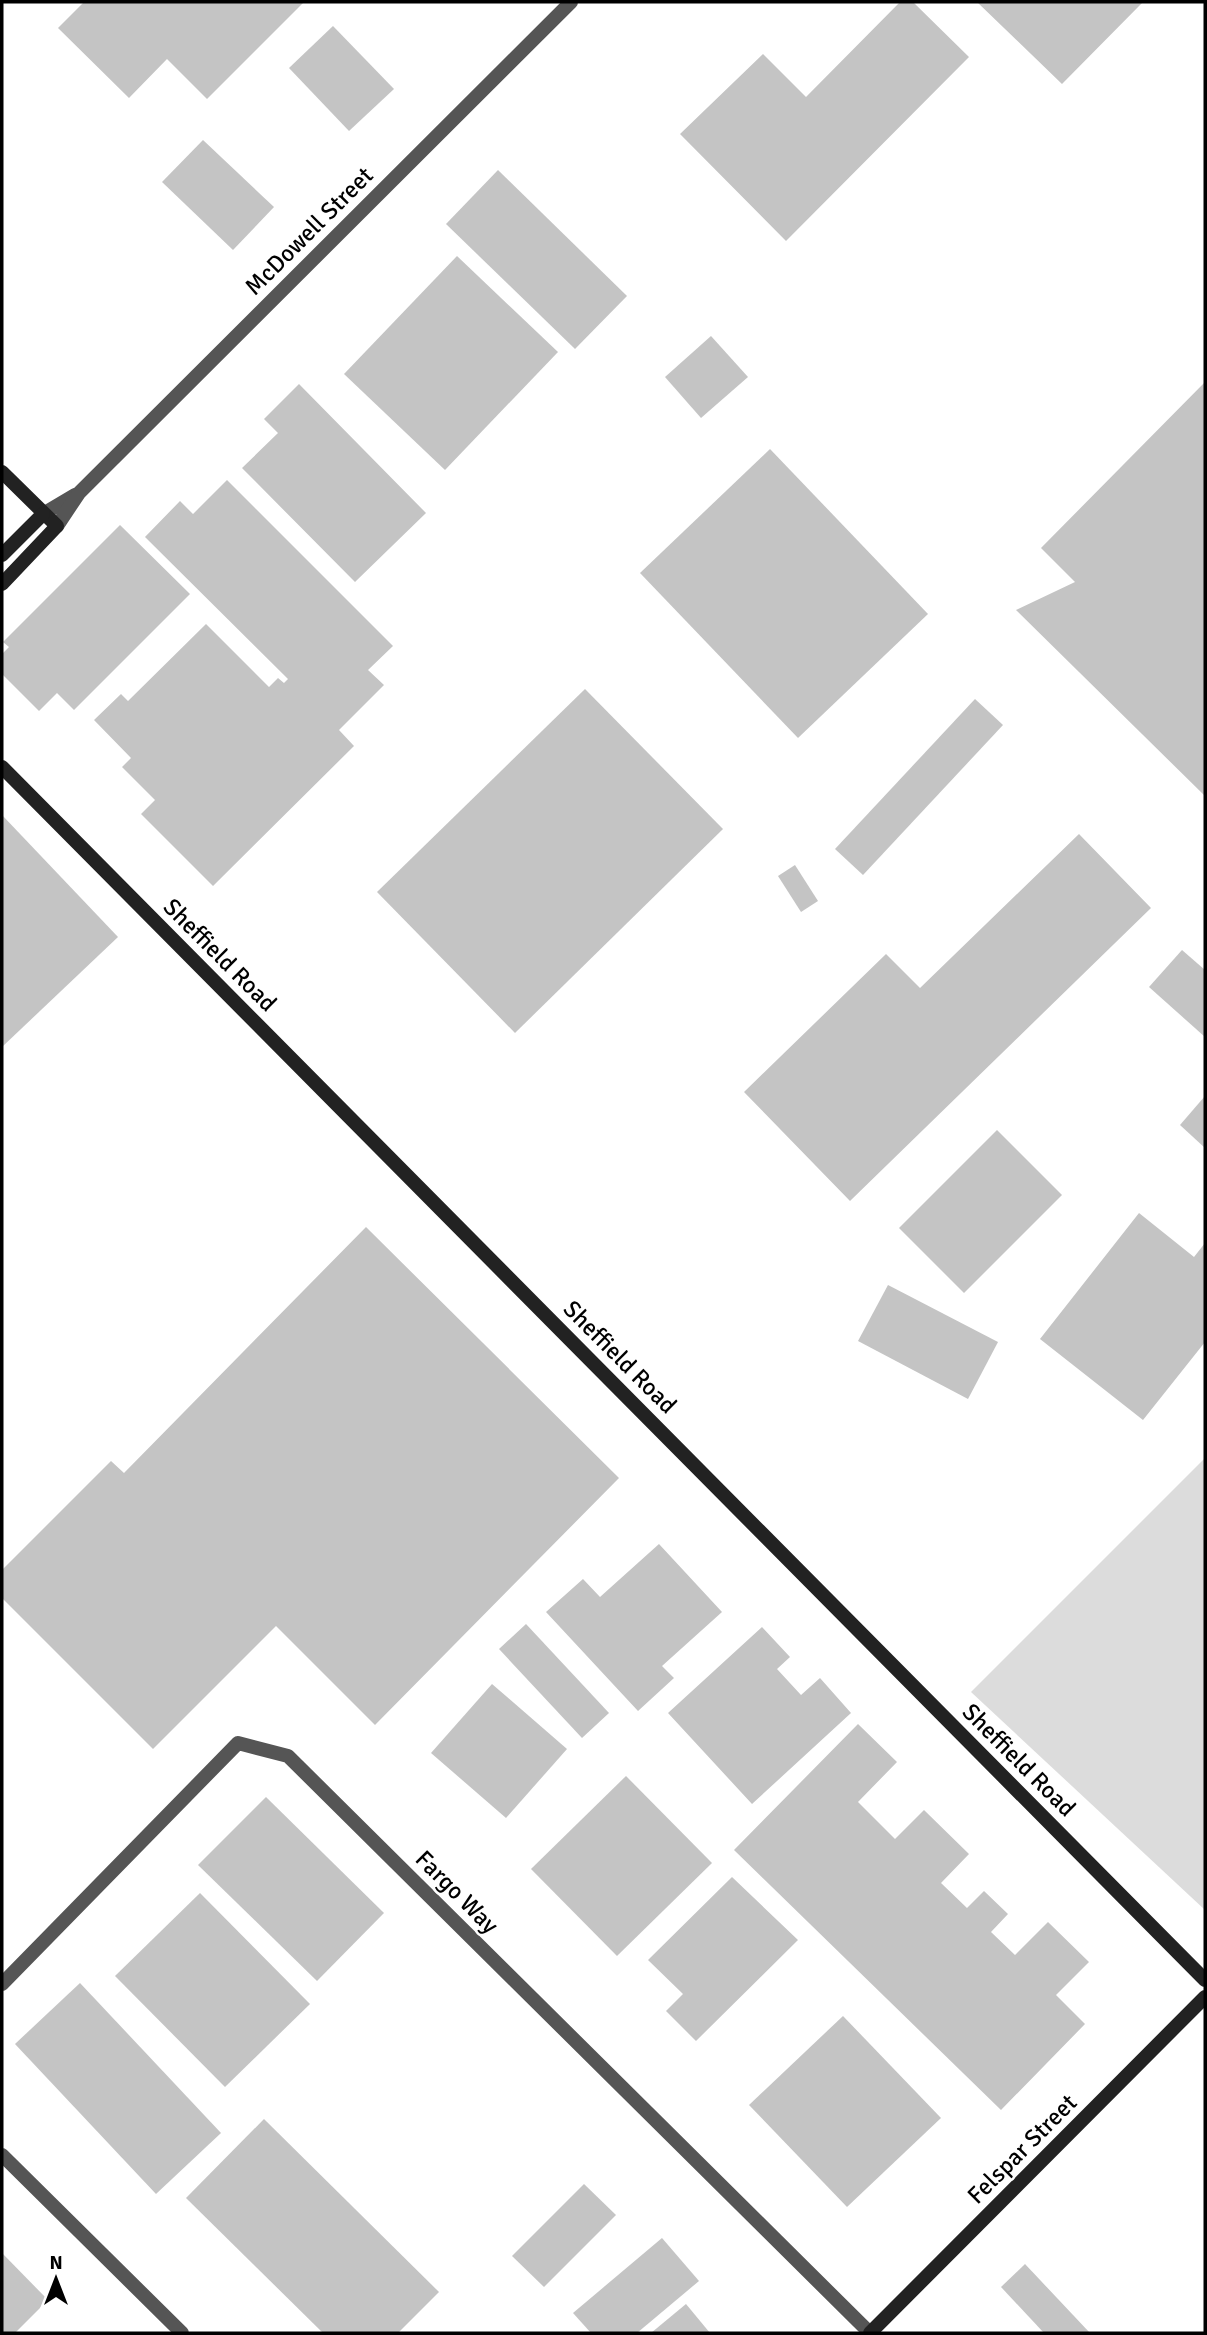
<svg xmlns="http://www.w3.org/2000/svg" width="1207" height="2335" font-family="Signika,sans-serif">
<style>
.green{fill:#dcdcdc}
.building{fill:#c4c4c4}
.lines{fill:none;stroke-linecap:round;stroke-linejoin:round}
.street{stroke:#555;stroke-width:14}
.secondary{stroke:#222;stroke-width:14}
.labels{text-anchor:middle;stroke-width:5;stroke-linejoin:round;paint-order:stroke}
.street-label{font-size:24px;fill:#000;stroke:#fff}
</style>
<rect width="100%" height="100%" fill="#fff"/>
<path class="green" d="M1205,1458V1910L971,1692Z"/>
<g class="building">
<path d="M84,2H304L207,99L167,59L129,98L58,28Z"/>
<path d="M900,2H913L969,57L786,241L680,134L763,54L806,97Z"/>
<path d="M977,2L1028,3L1143,2L1062,84Z"/>
<path d="M333,26L394,89L349,131L289,68Z"/>
<path d="M203,140L274,207L233,250L162,182Z"/>
<path d="M498,170L627,296L575,349L446,224Z"/>
<path d="M457,256L558,352L445,470L344,374Z"/>
<path d="M711,336L748,377L701,418L665,377Z"/>
<path d="M1205,382V796L1016,610L1075,582L1041,548Z"/>
<path d="M299,384L426,513L355,582L242,468L278,433L264,419Z"/>
<path d="M770,449L928,614L798,738L640,573Z"/>
<path d="M227,480L393,646L368,670L384,685L339,730L354,746L213,886L141,814L155,800L122,767L131,758L94,720L121,694L128,701L206,624L269,687L278,678L284,683L288,679L145,537L180,501L193,514Z"/>
<path d="M120,525L190,594L74,710L57,693L39,711L2,674V654L9,647L3,642Z"/>
<path d="M585,689L723,829L515,1033L377,892Z"/>
<path d="M975,699L1003,725L863,875L835,849Z"/>
<path d="M2,815L118,937L2,1047Z"/>
<path d="M1079,834L1151,908L850,1201L744,1092L886,954L920,988Z"/>
<path d="M795,865L818,901L801,912L778,876Z"/>
<path d="M1182,950L1205,970V1037L1149,987Z"/>
<path d="M1205,1096V1148L1180,1125Z"/>
<path d="M997,1130L1062,1195L964,1293L899,1228Z"/>
<path d="M1139,1213L1194,1257L1205,1243V1342L1143,1420L1040,1339Z"/>
<path d="M366,1227L619,1478L375,1725L276,1626L153,1749L2,1598V1570L111,1461L124,1473Z"/>
<path d="M888,1285L998,1342L968,1399L858,1341Z"/>
<path d="M659,1544L722,1612L662,1666L674,1678L638,1711L546,1612L583,1579L600,1597Z"/>
<path d="M526,1624L609,1713L582,1738L499,1649Z"/>
<path d="M762,1627L790,1657L777,1669L801,1695L820,1678L851,1713L752,1804L668,1713Z"/>
<path d="M492,1684L567,1749L506,1818L431,1753Z"/>
<path d="M858,1724L897,1762L858,1802L895,1839L924,1810L969,1854L941,1883L967,1908L984,1891L1008,1914L991,1932L1015,1955L1048,1922L1089,1962L1056,1995L1085,2024L1001,2110L734,1850Z"/>
<path d="M626,1776L712,1863L617,1956L531,1869Z"/>
<path d="M266,1797L384,1913L317,1981L198,1865Z"/>
<path d="M732,1877L798,1940L696,2041L666,2011L683,1994L648,1960Z"/>
<path d="M200,1893L310,2004L225,2087L115,1976Z"/>
<path d="M80,1983L221,2133L156,2194L15,2044Z"/>
<path d="M843,2016L941,2118L847,2207L749,2105Z"/>
<path d="M264,2119L439,2292L398,2333H323L186,2198Z"/>
<path d="M584,2184L616,2215L544,2287L512,2256Z"/>
<path d="M662,2238L699,2281L637,2333H591L573,2313Z"/>
<path d="M2,2253L48,2300L15,2333H2Z"/>
<path d="M1025,2264L1090,2333H1044L1001,2287Z"/>
<path d="M686,2304L710,2333H651Z"/>
</g>
<g class="lines">
<g class="street">
<path d="M43,514L75,495"/>
<path d="M57,526L79,493L571,2"/>
<path d="M2,1984L238,1743L288,1756L870,2333"/>
<path d="M2,2155L182,2333"/>
</g>
<g class="secondary">
<path d="M2,472L57,526L2,584"/>
<path d="M2,555L43,514"/>
<path d="M2,767L1205,1980"/>
<path d="M870,2333L1205,1997"/>
</g>
</g>
<g class="labels">
<g class="street-label">
<text transform="translate(309 231) rotate(-45)" y="8">McDowell Street</text>
<text transform="translate(220 955) rotate(45)" y="8">Sheffield Road</text>
<text transform="translate(620 1357) rotate(45)" y="8">Sheffield Road</text>
<text transform="translate(1019 1760) rotate(45)" y="8">Sheffield Road</text>
<text transform="translate(457 1892) rotate(45)" y="8">Fargo Way</text>
<text transform="translate(1022 2149) rotate(-45)" y="8">Felspar Street</text>
</g>
</g>
<rect width="1207" height="2335" fill="none" stroke="#000000" stroke-width="7"/>
<g transform="translate(56 2279)" stroke="#ffffff" stroke-width="5" paint-order="stroke">
<path d="M0-5L12 26L0 18L-12 26Z" fill="#000000"/>
<text y="-10" font-size="19" font-weight="bold" text-anchor="middle" fill="#000000">N</text>
</g>
</svg>
